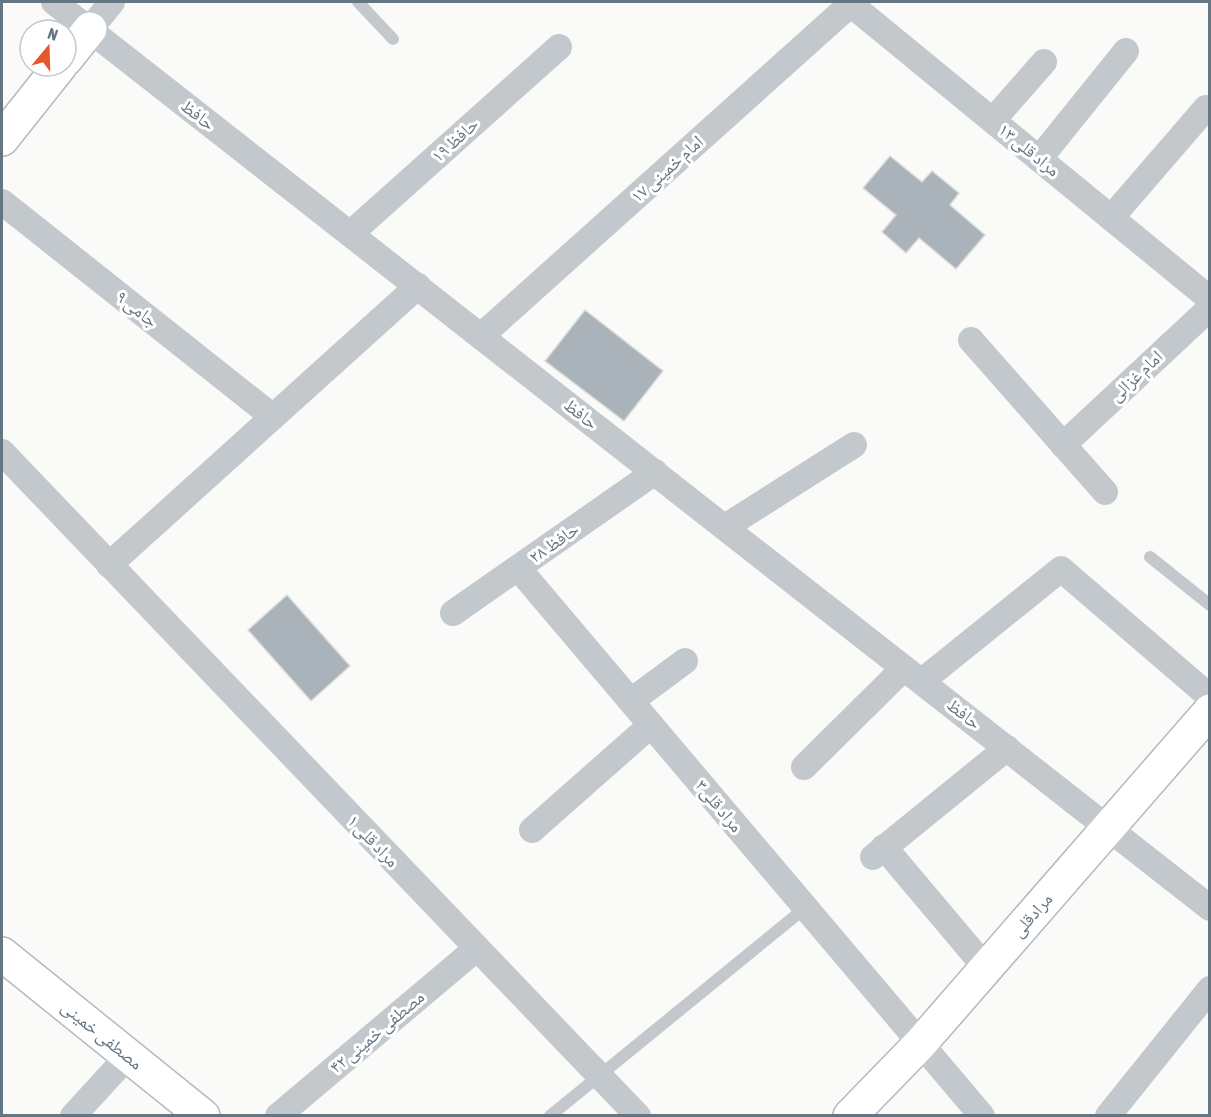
<svg xmlns="http://www.w3.org/2000/svg" width="1211" height="1117" font-family="'Asap Condensed','Noto Naskh Arabic',sans-serif">
<style>
.building{fill:#aab3b9;stroke:#dcdcda;stroke-width:1.5}
.lines{fill:none;stroke-linecap:round;stroke-linejoin:round}
.secondary-casing{stroke:#b3babf;stroke-width:36}
.lane{stroke:#c3c8cc;stroke-width:12}
.street{stroke:#c3c8cc;stroke-width:26}
.secondary{stroke:#fff;stroke-width:33}
.labels{text-anchor:middle;stroke-width:6;stroke-linejoin:round;paint-order:stroke}
.street-label{font-size:18px;fill:#657683;stroke:#fff}
</style>
<rect width="100%" height="100%" fill="#fafaf8"/>
<g class="building">
<path d="M890,156L922,182L932,171L959,193L950,205L985,235L956,269L919,238L906,253L882,232L896,215L863,188Z"/>
<path d="M585,310L663,371L624,421L545,361Z"/>
<path d="M287,595L350,666L311,701L248,630Z"/>
</g>
<g class="lines">
<g class="secondary-casing">
<g id="secondary">
<path d="M66,59L90,29"/>
<path d="M2,139L60,66"/>
<path d="M2,954L203,1116"/>
<path d="M850,1116L920,1044L1210,711"/>
</g>
</g>
<g class="lane">
<path d="M358,2L393,39"/>
<path d="M1150,557L1210,605"/>
<path d="M550,1116L805,908"/>
</g>
<g class="street">
<path d="M54,2L1210,908"/>
<path d="M848,2L1210,299"/>
<path d="M90,29L112,2"/>
<path d="M993,120L1044,62"/>
<path d="M1039,159L1126,51"/>
<path d="M2,202L273,417"/>
<path d="M1111,218L1206,108"/>
<path d="M350,234L559,47"/>
<path d="M481,336L853,2"/>
<path d="M971,340L1105,492"/>
<path d="M1063,445L1210,308"/>
<path d="M2,452L638,1116"/>
<path d="M725,527L854,445"/>
<path d="M109,565L418,286"/>
<path d="M518,568L982,1116"/>
<path d="M453,613L655,472"/>
<path d="M922,681L1061,569L1210,697"/>
<path d="M631,701L685,661"/>
<path d="M804,767L904,668"/>
<path d="M532,830L651,725"/>
<path d="M884,847L986,968"/>
<path d="M873,857L1007,748"/>
<path d="M73,1116L128,1056"/>
<path d="M278,1116L476,949"/>
<path d="M1108,1116L1210,989"/>
</g>
<use href="#secondary" class="secondary"/>
</g>
<g class="labels">
<g class="street-label">
<text transform="translate(198 115) rotate(38)" y="6">حافظ</text>
<text transform="translate(455 140) rotate(-42)" y="6">حافظ ۱۹</text>
<text transform="translate(1029 150) rotate(39)" y="6">مراد قلی ۱۳</text>
<text transform="translate(667 169) rotate(-42)" y="6">امام خمینی ۱۷</text>
<text transform="translate(137 309) rotate(38)" y="6">جامی ۹</text>
<text transform="translate(1136 376) rotate(-43)" y="6">امام غزالی</text>
<text transform="translate(581 414) rotate(38)" y="6">حافظ</text>
<text transform="translate(554 543) rotate(-35)" y="6">حافظ ۲۸</text>
<text transform="translate(964 714) rotate(38)" y="6">حافظ</text>
<text transform="translate(719 806) rotate(50)" y="6">مراد قلی۳</text>
<text transform="translate(373 841) rotate(46)" y="6">مراد قلی ۱</text>
<text transform="translate(1032 915) rotate(-49)" y="6">مرادقلی</text>
<text transform="translate(377 1032) rotate(-40)" y="6">مصطفی خمینی ۴۲</text>
<text transform="translate(102 1035) rotate(39)" y="6">مصطفی خمینی</text>
</g>
</g>
<rect width="1211" height="1117" fill="none" stroke="#657683" stroke-width="6"/>
<g transform="translate(48 48) rotate(19)"><circle r="28" fill="#ffffff" stroke="#c1c8cd" stroke-width="1.5"/>
<path d="M0-4.5L10 22L0 15L-10 22Z" fill="#e4572e"/>
<text y="-9" font-size="16" font-weight="bold" text-anchor="middle" fill="#657683">N</text>
</g>
</svg>
